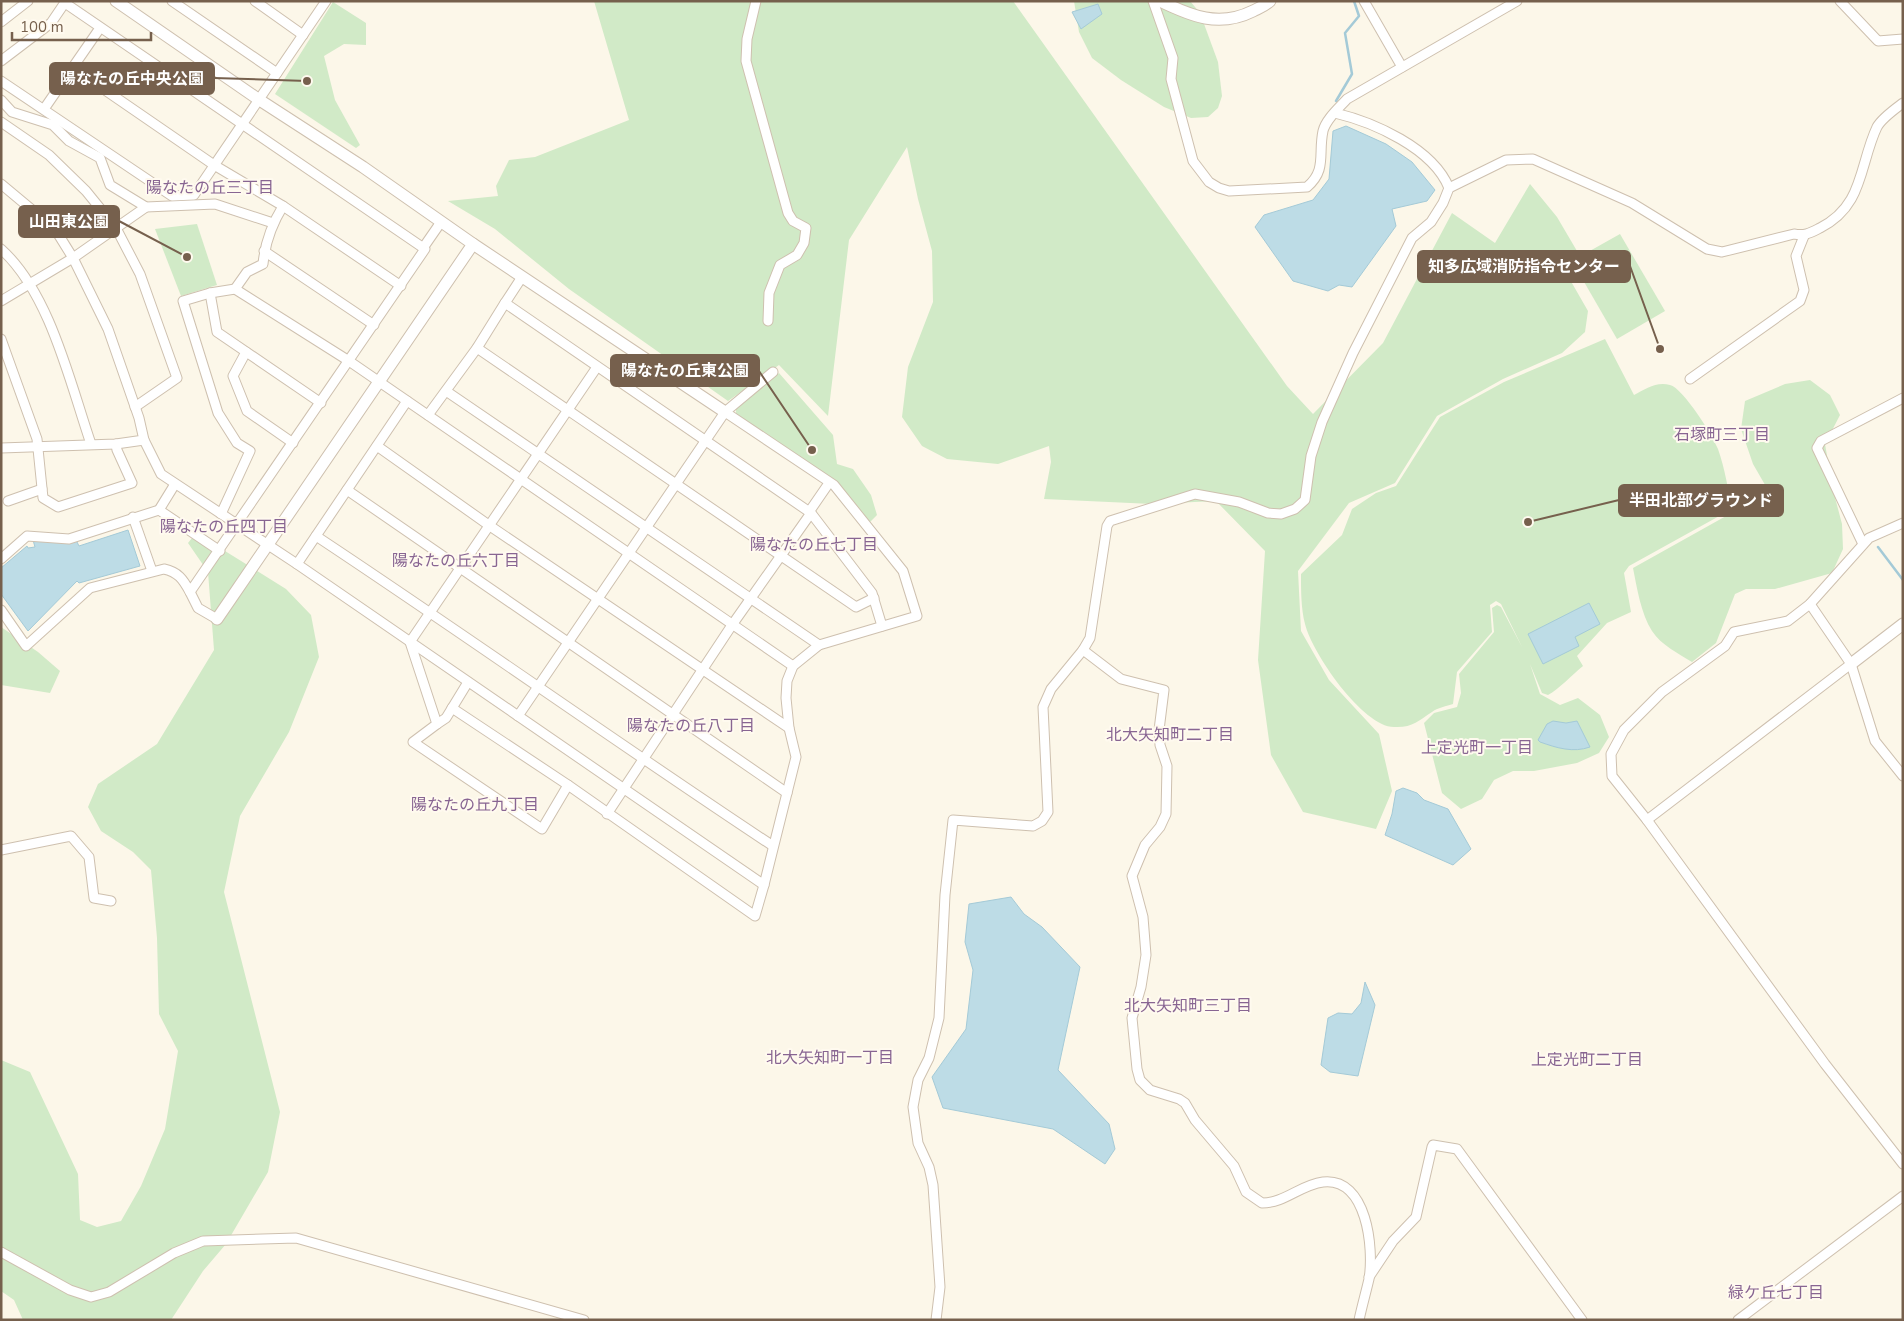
<svg xmlns="http://www.w3.org/2000/svg" width="1904" height="1321" font-family="'Nunito Sans','Noto Sans JP',sans-serif">
<style>
.green{fill:#d1eac7}
.water{fill:#bddce6;stroke:#a4cad7}
.lines{fill:none;stroke-linecap:round;stroke-linejoin:round}
.stream{stroke:#a4cad7;stroke-width:2.5}
.minor-casing{stroke:#cec0af;stroke-width:11}
.tertiary-casing{stroke:#cec0af;stroke-width:13}
.minor{stroke:#fff;stroke-width:9}
.tertiary{stroke:#fff;stroke-width:11}
.labels{text-anchor:middle;stroke-width:4;stroke-linejoin:round;paint-order:stroke}
.neighbourhood-label{font-size:16px;fill:#886592;stroke:#fffaef}
.leader{fill:none;stroke:#76604d;stroke-width:2}
.callout-dot{fill:#76604d;stroke:#fffaef;stroke-width:2}
.callout{fill:#76604d;stroke:#76604d;stroke-width:2}
.callout-label{font-size:16px;text-anchor:middle;font-weight:bold;fill:#fff}
</style>
<rect width="100%" height="100%" fill="#fcf7e9"/>
<g class="green">
<path d="M594,1H1013L1287,386L1313,414L1383,343L1452,213L1495,243L1530,184L1557,217L1577,251L1561,264L1588,311L1585,332L1562,353L1503,379L1437,416L1395,483L1349,503L1298,571L1301,631L1329,680L1379,734L1392,791L1376,829L1303,812L1271,755L1258,660L1265,551L1216,501L1152,504L1044,499L1051,462L1049,446L998,464L947,459L922,446L902,417L908,367L933,302L932,251L918,199L907,147L849,240L828,416L779,365L728,401L569,289L495,229L448,201L498,196L496,186L509,160L535,157L629,120Z"/>
<path d="M1074,1H1190L1200,13L1218,62L1222,96L1218,108L1208,117L1191,118L1164,107L1121,80L1092,58L1079,32Z"/>
<path d="M333,2L366,23V45L344,44L324,56L335,100L360,145L356,148L275,94Z"/>
<path d="M197,224L217,285L181,296L155,229Z"/>
<path d="M1620,234L1665,311L1617,339L1572,261Z"/>
<path d="M1605,339L1634,395C1645,389 1657,381 1670,385C1683,388 1713,436 1718,449C1725,469 1728,489 1732,509L1629,566L1624,573L1631,612L1607,623L1577,656L1583,666C1572,675 1559,689 1548,695L1542,693L1530,664L1540,694L1560,705L1578,698L1600,715L1609,737L1599,753L1577,763L1534,771H1513L1494,780L1482,799L1461,809L1442,793L1424,723L1434,713L1457,707L1461,693L1459,674L1494,632L1492,608L1497,605L1501,607L1522,647L1501,604L1496,601L1490,605L1492,632L1457,672L1453,704C1447,706 1437,708 1432,712C1418,721 1412,728 1394,727C1363,727 1312,653 1305,624C1301,609 1301,590 1301,574L1342,535L1352,509L1376,493L1396,486L1440,417L1504,382Z"/>
<path d="M779,373L833,435L837,464L853,469L871,495L877,515L870,522L838,483L736,414V408Z"/>
<path d="M1810,380L1830,395L1840,415L1825,444L1833,490L1842,524L1843,549L1832,573L1775,589H1746L1735,594L1716,643L1692,662C1679,654 1661,645 1652,631C1641,614 1637,588 1633,568L1735,511L1733,496L1737,488L1745,486L1754,499L1768,490L1753,464L1741,429L1745,401L1785,384Z"/>
<path d="M196,533L286,589L311,615L319,657L289,732L240,816L224,892L280,1112L268,1172L226,1244L203,1271L171,1320H23L14,1300L1,1291V1060L30,1072L78,1174L80,1220L97,1227L121,1221L141,1186L165,1129L178,1051L159,1014L157,938L151,870L133,852L101,831L88,807L98,784L157,744L214,650L208,572L188,543Z"/>
<path d="M1,627L38,652L60,671L50,693L1,685Z"/>
</g>
<g class="water">
<path d="M1098,4L1102,14L1081,29L1072,12Z"/>
<path d="M1346,126L1386,144L1412,162L1435,190L1427,201L1392,209L1396,226L1352,287L1339,285L1328,291L1293,281L1255,227L1264,215L1313,200L1329,179L1333,131Z"/>
<path d="M128,530L140,566L79,583L77,581L28,631L1,594V568L27,546L28,548L35,547L33,540H76L79,546Z"/>
<path d="M1589,603L1600,624L1575,637L1579,646L1543,664L1528,634Z"/>
<path d="M1553,721L1566,723L1577,721L1590,747C1573,753 1557,748 1540,742L1538,740L1547,724Z"/>
<path d="M1403,788L1417,793L1424,800L1448,809L1471,849L1453,865L1385,835L1392,814L1396,791Z"/>
<path d="M1011,897L1024,914L1042,927L1080,967L1058,1070L1109,1124L1115,1149L1105,1164L1053,1129L943,1108L932,1077L966,1029L973,970L965,942L969,904Z"/>
<path d="M1365,982L1375,1005L1358,1076L1330,1072L1321,1065L1328,1018L1338,1013L1352,1014L1361,1003Z"/>
</g>
<g class="lines">
<g class="stream">
<path d="M1336,101L1352,74L1345,33L1359,16L1354,1"/>
<path d="M1878,547L1903,580"/>
</g>
<g class="minor-casing">
<g id="minor">
<path d="M172,1L277,73"/>
<path d="M255,1L303,35"/>
<path d="M756,1L747,39L746,61L788,213L793,221L806,228L804,243L797,255L780,265L769,293L768,321"/>
<path d="M1153,1L1173,58L1171,79L1193,161L1209,182L1219,188L1229,191L1307,187C1327,170 1318,154 1323,131C1326,119 1339,108 1347,99L1517,1"/>
<path d="M1364,1L1402,67"/>
<path d="M1840,1L1878,41L1903,39"/>
<path d="M1,22L28,1"/>
<path d="M1,61L51,23L66,1"/>
<path d="M73,68L214,165L283,206L401,286"/>
<path d="M1,81L172,196L194,195L326,1"/>
<path d="M1,100L12,112L53,125L69,141L100,158L110,185L146,207L215,204L273,223"/>
<path d="M44,109L100,28"/>
<path d="M1335,113C1373,122 1433,148 1449,188"/>
<path d="M1,122L49,155L86,191L116,228L140,274L177,378L135,407"/>
<path d="M1,184L55,229L73,258L108,329L139,418L144,440L116,444L1,448"/>
<path d="M423,248L441,222"/>
<path d="M1,249C50,293 70,383 91,444"/>
<path d="M264,251L374,325"/>
<path d="M235,289L247,272L263,264C265,243 272,224 283,206"/>
<path d="M210,293L217,332L321,403"/>
<path d="M1,301L73,258L146,207"/>
<path d="M505,303L522,277"/>
<path d="M1,339L37,439L43,498L58,507L132,483L117,450L116,444"/>
<path d="M477,348L856,607L874,598"/>
<path d="M246,352L233,376L247,411L293,443"/>
<path d="M597,367L410,642L437,724L413,742L542,829L568,785L755,916L764,885"/>
<path d="M1690,379L1800,301L1804,290L1796,256L1804,236"/>
<path d="M446,391L819,645"/>
<path d="M428,415L477,348L505,303L811,513L872,593L882,626"/>
<path d="M144,440L161,474L297,564L764,885L796,757L789,728L786,698L787,681L793,666L819,645L917,616L903,571L834,485L725,412"/>
<path d="M377,446L490,526L789,728"/>
<path d="M347,490L787,793"/>
<path d="M8,501L42,489"/>
<path d="M159,510L220,551"/>
<path d="M809,512L829,483"/>
<path d="M221,514L250,451L237,443L218,413L183,301L210,293L235,289L349,361L793,666"/>
<path d="M133,517L152,571"/>
<path d="M1903,523L1869,538L1810,604L1788,621L1734,632L1725,646L1662,692L1624,730L1611,754L1612,776L1647,820L1825,1064L1903,1164"/>
<path d="M316,536C470,638 620,745 773,846"/>
<path d="M1863,544L1817,448L1821,441L1903,398"/>
<path d="M1,559L27,536L69,539L159,510L175,484"/>
<path d="M297,564L407,401"/>
<path d="M190,592L198,608L217,619"/>
<path d="M1810,604L1851,664L1875,741L1903,776"/>
<path d="M1,610L26,646L90,588L164,569C178,572 183,579 190,592L425,249L65,3"/>
<path d="M1083,650L1121,679L1164,690L1159,730L1160,745L1167,766L1166,814L1160,827L1145,845L1132,876L1143,917L1146,955L1141,987L1132,1018L1137,1069L1140,1080L1150,1090L1179,1099L1185,1103L1195,1120L1234,1166L1246,1192L1262,1203C1285,1203 1300,1185 1323,1182C1367,1177 1374,1248 1369,1279C1366,1292 1362,1306 1359,1320"/>
<path d="M452,708L568,785"/>
<path d="M518,716L725,412L773,372"/>
<path d="M437,724L446,718L468,682"/>
<path d="M607,814L732,625L811,513"/>
<path d="M1647,820L1851,664"/>
<path d="M1,850L71,836L89,857L94,898L111,901"/>
<path d="M1,1252L70,1290L91,1297L109,1292L174,1253L203,1241L296,1238L584,1320"/>
<path d="M1369,1277L1393,1241L1416,1217L1432,1147L1433,1145L1457,1149L1582,1320"/>
<path d="M936,1320L940,1287L933,1185L929,1167L918,1143L913,1107L918,1080L929,1058L939,1018L945,895L953,820L1033,826L1042,821L1048,812L1043,707L1051,689L1083,650L1090,638L1107,526L1110,521L1195,494L1239,502L1268,513L1281,514L1295,509L1305,500L1311,456L1322,422L1353,353L1412,238L1431,222L1443,203L1449,188L1506,160L1533,159L1632,203L1707,249L1722,252L1794,234C1805,236 1810,233 1820,228C1864,206 1859,165 1877,127C1882,118 1895,109 1903,103"/>
<path d="M1738,1320L1903,1196"/>
</g>
</g>
<g class="tertiary-casing">
<g id="tertiary">
<path d="M116,1L258,99L363,167L473,244L725,412"/>
<path d="M1160,1C1191,16 1219,28 1253,11C1259,8 1265,6 1270,1"/>
<path d="M217,619L473,244"/>
<path d="M1851,664L1903,624"/>
</g>
</g>
<use href="#minor" class="minor"/>
<use href="#tertiary" class="tertiary"/>
</g>
<g class="labels">
<g class="neighbourhood-label">
<text x="210" y="193">陽なたの丘三丁目</text>
<text x="1722" y="440">石塚町三丁目</text>
<text x="224" y="532">陽なたの丘四丁目</text>
<text x="814" y="550">陽なたの丘七丁目</text>
<text x="456" y="566">陽なたの丘六丁目</text>
<text x="691" y="731">陽なたの丘八丁目</text>
<text x="1170" y="740">北大矢知町二丁目</text>
<text x="1477" y="753">上定光町一丁目</text>
<text x="475" y="810">陽なたの丘九丁目</text>
<text x="1188" y="1011">北大矢知町三丁目</text>
<text x="830" y="1063">北大矢知町一丁目</text>
<text x="1587" y="1065">上定光町二丁目</text>
<text x="1776" y="1298">緑ケ丘七丁目</text>
</g>
</g>
<path class="leader" d="M307 81L214 78M187 257L119 221M1660 349L1630 266M812 450L759 371M1528 522L1619 500"/>
<g class="callout-dot">
<circle cx="307" cy="81" r="5"/>
<circle cx="187" cy="257" r="5"/>
<circle cx="1660" cy="349" r="5"/>
<circle cx="812" cy="450" r="5"/>
<circle cx="1528" cy="522" r="5"/>
</g>
<g class="callout">
<rect x="50" y="63" width="164" height="31" rx="5"/>
<rect x="19" y="206" width="100" height="31" rx="5"/>
<rect x="1418" y="251" width="212" height="31" rx="5"/>
<rect x="611" y="355" width="148" height="31" rx="5"/>
<rect x="1619" y="485" width="164" height="31" rx="5"/>
</g>
<g class="callout-label">
<text x="132" y="84">陽なたの丘中央公園</text>
<text x="69" y="227">山田東公園</text>
<text x="1524" y="272">知多広域消防指令センター</text>
<text x="685" y="376">陽なたの丘東公園</text>
<text x="1701" y="506">半田北部グラウンド</text>
</g>
<rect width="1904" height="1321" fill="none" stroke="#76604d" stroke-width="5"/>
<path d="M12 32v8h139v-8" fill="none" stroke="#76604d" stroke-width="2.5"/>
<text x="20" y="32" font-size="15" fill="#76604d" stroke="#fffaef" stroke-width="4" paint-order="stroke">100 m</text>
</svg>
